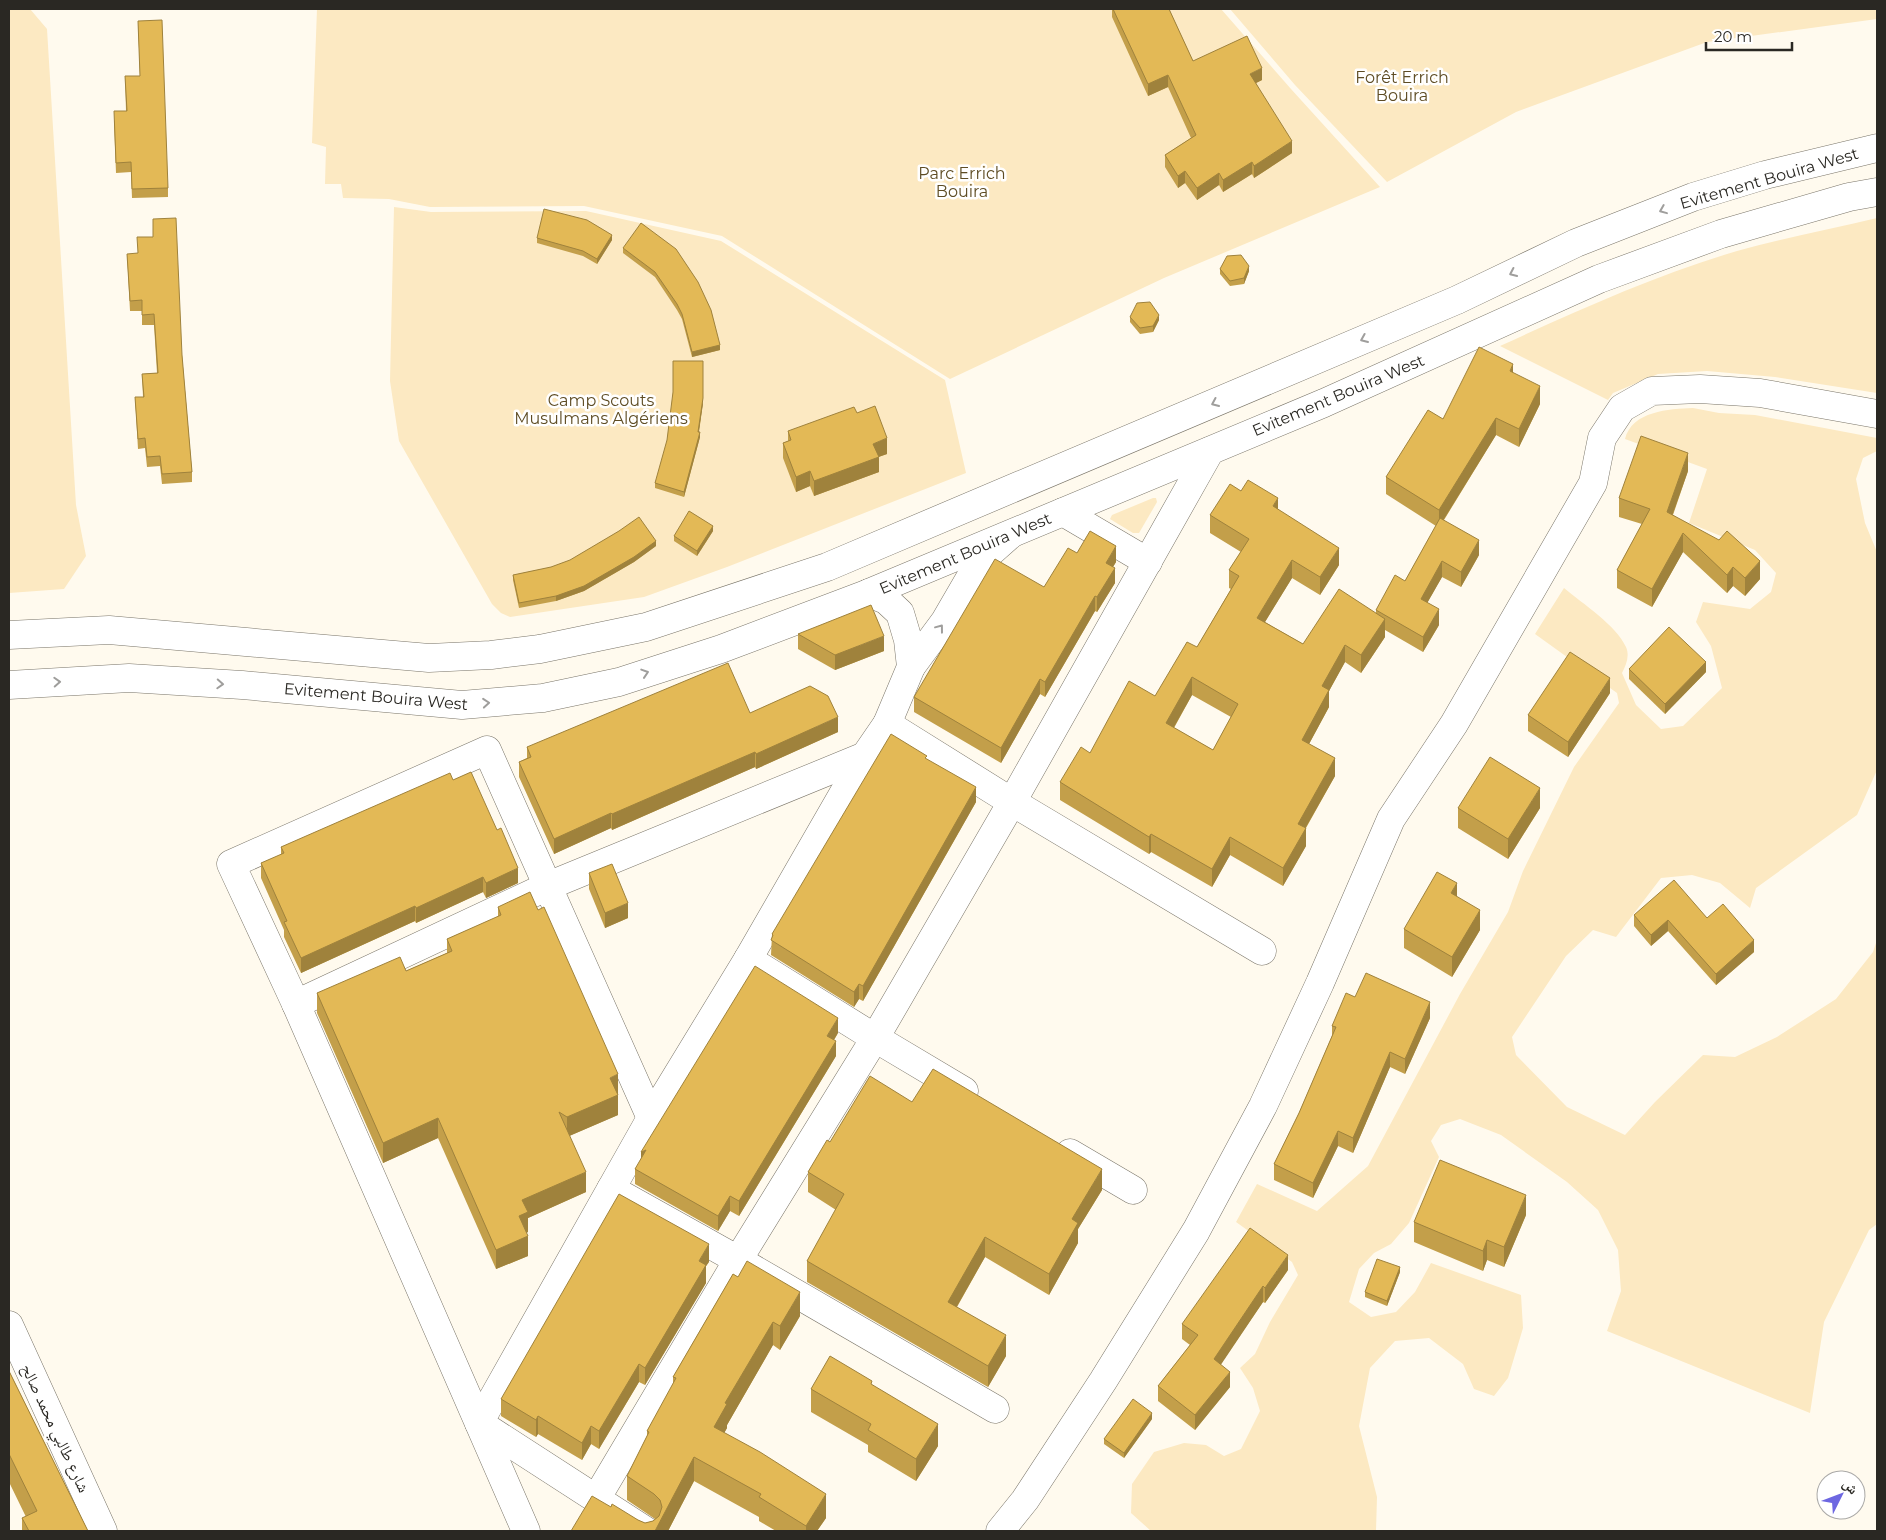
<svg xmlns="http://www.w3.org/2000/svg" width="1886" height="1540" font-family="Montserrat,'Noto Naskh Arabic',sans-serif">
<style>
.green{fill:#fce9c2}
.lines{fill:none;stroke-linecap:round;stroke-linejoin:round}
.minor-casing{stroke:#7a7569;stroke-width:29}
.highway-casing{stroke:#7a7569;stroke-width:29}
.minor{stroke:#fff;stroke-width:28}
.highway{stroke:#fff;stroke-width:28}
.wall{fill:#c39f4a;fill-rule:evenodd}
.shaded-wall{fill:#9f823c}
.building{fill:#e3b956;stroke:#9f823c;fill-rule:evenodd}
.oneway{stroke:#9f9e9c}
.labels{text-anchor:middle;stroke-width:5;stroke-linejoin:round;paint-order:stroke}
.park-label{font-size:16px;fill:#5e4c23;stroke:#fff}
.street-label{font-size:16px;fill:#2a2823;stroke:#fff}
</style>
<rect width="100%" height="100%" fill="#fffaee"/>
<g class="green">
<path d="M9,9H30L47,29L76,505L86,556L64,589L9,593Z"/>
<path d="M317,9H1221L1291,89L1380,187L1164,278L950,379L722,236L584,206L430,207L389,199L343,198L341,184H325L326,147L312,143Z"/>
<path d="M1230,9H1877V19L1707,42L1516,112L1387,182L1295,85Z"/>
<path d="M394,207L431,212L586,211L721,241L945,380L966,473L727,567L644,597L510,617L501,613L492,604L399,441L390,381Z"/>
<path d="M1877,218V393L1775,377L1707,371L1658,374L1613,393L1608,400L1500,346C1577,311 1655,275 1737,251C1783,238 1831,229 1877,218Z"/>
<path d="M1693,408L1719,413L1755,415L1877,438V451L1863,458L1856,479L1865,523L1877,552V770L1857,815L1756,888L1750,908L1720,883L1692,875L1661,878L1616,937L1593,930L1566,956L1512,1037L1516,1055L1567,1107L1625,1135L1655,1102L1703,1055L1735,1057L1777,1037L1836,999L1873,952L1877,940V1224L1869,1230L1824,1322L1810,1413L1607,1331L1621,1291L1618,1250L1598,1210L1567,1182L1501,1135L1460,1119L1441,1125L1431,1141L1439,1157L1409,1223L1391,1244L1374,1253L1359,1269L1349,1302L1371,1317L1396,1312L1415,1292L1431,1263L1521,1295L1523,1328L1508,1378L1494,1396L1474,1389L1463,1364L1429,1338L1395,1341L1370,1368L1359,1426L1377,1497L1376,1531H1151L1131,1513L1132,1484L1154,1452L1184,1443L1206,1445L1224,1456L1241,1449L1260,1411L1253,1388L1240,1368L1255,1354L1270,1322L1298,1275L1292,1262L1236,1222L1257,1184L1317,1211L1368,1166L1460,994L1508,912L1523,871L1574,767L1619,703L1617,693L1535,634L1564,588C1583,604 1616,625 1626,647C1630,656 1626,665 1622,673L1636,705L1661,729L1683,726L1722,688L1711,646L1696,622L1703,602L1750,609L1771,592L1776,573L1755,550L1689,523L1707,469L1625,439C1632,411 1669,409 1693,408Z"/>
<path d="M1153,498H1156L1157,502L1139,533H1133L1110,519L1112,515Z"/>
</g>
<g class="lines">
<g class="minor-casing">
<g id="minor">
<path d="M1063,512L1148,562"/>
<path d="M869,593L886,600L900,613L908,640L911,667L887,724"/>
<path d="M911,667L945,621L970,578L984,558L1010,535"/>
<path d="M748,959L875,1038L964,1091"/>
<path d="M296,1004L548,886L865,756"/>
<path d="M1070,1153L1133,1190"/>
<path d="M611,1189L738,1260L995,1409"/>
<path d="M9,1325L103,1531"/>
<path d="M596,1499L738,1260L875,1038L1012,802L1210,451"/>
<path d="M526,1531L296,1004L231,864L487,750L651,1118"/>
<path d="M646,1531L479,1423L651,1118L748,959L865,756L887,724L1012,802L1262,951"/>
<path d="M1000,1531L1025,1500L1103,1381L1196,1231L1263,1106L1320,983L1391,819L1454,724L1593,483L1602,438L1622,408L1652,391L1700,389L1760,393L1877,414"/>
</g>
</g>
<g class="highway-casing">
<g id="highway">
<path d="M9,635L109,630L429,658L491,655L540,649L646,627L827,567L1457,300L1576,243L1693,197L1765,175L1877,148"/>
<path d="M9,685L129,678L242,685L462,705L543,698L619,682L721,649L869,593L1324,403L1599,279L1721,234L1849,197L1877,192"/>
</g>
</g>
<use href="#minor" class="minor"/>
<use href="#highway" class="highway"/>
</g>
<g class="wall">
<path d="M1112,9H1169L1193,61L1262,80L1256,83L1292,153L1254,178L1252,174L1223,192L1219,185L1197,200L1185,183L1178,188L1165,167V155L1191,138L1168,87L1148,96L1112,17Z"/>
<path d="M138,21L168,188V197L132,198L131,172L116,173L114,121L126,111L125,76H140Z"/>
<path d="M537,238L612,240L597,264L583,256L537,243Z"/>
<path d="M623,248L711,310L720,350L692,357L682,319L677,310L655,277L623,253Z"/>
<path d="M127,254H137L182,355L192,472V482L162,484L160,466L147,467L145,448L138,449L135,397H143L142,374L157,373L154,325H142V311H130Z"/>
<path d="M1220,269L1249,271L1244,284L1230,286L1220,274Z"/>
<path d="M1130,317L1159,320L1153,332L1140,334L1130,322Z"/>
<path d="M1513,373L1540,404L1519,447L1496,435L1444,520L1479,555L1461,587L1442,577L1427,603L1439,625L1423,652L1385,630V637L1361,673L1345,662L1329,691V707L1309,744L1335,776L1306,828V846L1283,886L1230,855L1212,887L1151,852L1149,854L1060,800V782L1090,753L1155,696L1197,647L1231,589L1229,588V570L1241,552L1210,533V515L1241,491L1278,509L1339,565L1320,595L1292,578L1265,622L1303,644L1376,613V610L1405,581L1436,526L1386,494V477L1443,419ZM1192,695L1231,717L1213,750L1174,728Z"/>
<path d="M703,403L699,432L700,437L684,497L655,488V483Z"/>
<path d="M788,431L887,454L878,457L879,472L814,496L810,486L796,492L783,458V443L788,441Z"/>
<path d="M1688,471L1673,515L1760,579L1745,596L1733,586L1727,593L1683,552L1652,607L1617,588V570L1642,524L1619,517V498Z"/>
<path d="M713,531L697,556L674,541V536Z"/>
<path d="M656,546L634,562L584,591L556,601L519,608L513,580V575Z"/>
<path d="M1077,553L1116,562L1113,567L1115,583L1097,612L1095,611L1045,697L1040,694L1001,763L914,712V697L1044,587Z"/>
<path d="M798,634L884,651L835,670L798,649Z"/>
<path d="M1629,669L1706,672L1665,714L1629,679Z"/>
<path d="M1610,693L1568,757L1528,731V715Z"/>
<path d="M750,713L838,732L756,769L755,767L612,830L611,828L554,854L519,777V762L527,758V747Z"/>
<path d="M927,759L976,802L863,1001L859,999L854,1007L771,955L772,934Z"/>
<path d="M453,780L518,883L486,898L483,892L416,923L415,921L301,973L284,937V930L261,878V863L281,855V847Z"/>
<path d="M1458,808H1540L1508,859L1458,828Z"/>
<path d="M589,873L628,918L605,928L589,889Z"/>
<path d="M1457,897L1480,930L1452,977L1404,948V929Z"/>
<path d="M498,907L618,1094H617L618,1115L569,1136L586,1192L528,1218V1232L526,1233L528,1256L496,1269L438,1138L383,1163L317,1013V993L406,971L447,953V939L498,917Z"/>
<path d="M1634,915L1707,918L1754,952L1716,985L1668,931L1651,946L1634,926Z"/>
<path d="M1355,997L1430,1018L1405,1074L1390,1067L1353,1153L1338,1146L1313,1198L1274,1180V1164L1299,1113L1332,1036V1026Z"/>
<path d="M838,1033L834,1040L836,1056L739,1216L730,1211L718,1231L635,1184V1169Z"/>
<path d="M912,1102L1102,1190L1078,1229V1243L1049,1295L985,1257L957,1307L1006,1356L988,1387L807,1282V1261L836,1210L808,1192V1172L830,1142Z"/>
<path d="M1526,1215L1504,1267L1487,1260L1483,1271L1414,1242V1222Z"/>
<path d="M709,1262L706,1266V1283L645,1385L639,1382L599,1449L591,1444L582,1460L538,1434L536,1437L501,1416V1399Z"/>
<path d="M1288,1270L1265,1303L1263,1302L1220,1365L1230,1387L1195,1430L1158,1401V1386L1190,1345L1182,1339V1324Z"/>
<path d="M1400,1272L1387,1306L1365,1297V1292Z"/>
<path d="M733,1274L800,1316L780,1350L773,1345L727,1425V1428L724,1433L826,1518L817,1531H776L759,1521V1517L694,1481L668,1531H571L611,1507L638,1520L645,1523L653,1521L655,1519L627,1500V1476L647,1436V1431L673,1385V1377Z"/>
<path d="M9,1371L88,1531H22V1518L26,1517L9,1482Z"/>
<path d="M872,1385L938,1446L916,1481L868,1452V1445L811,1412V1389Z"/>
<path d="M1152,1419L1124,1458L1104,1444V1439Z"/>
</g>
<g class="shaded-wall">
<path d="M1262,68V80L1250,86V74Z"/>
<path d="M1168,75V87L1148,96V84Z"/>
<path d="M1292,141V153L1254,178V166Z"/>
<path d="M1252,162V174L1223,192V180Z"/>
<path d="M1185,171V183L1178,188V176Z"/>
<path d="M1219,173V185L1197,200V188Z"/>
<path d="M612,235V240L597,264V259Z"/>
<path d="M1249,266V271L1244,284V278Z"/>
<path d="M1159,315V320L1153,332V326Z"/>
<path d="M720,345V350L692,357V352Z"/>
<path d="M1513,364V382L1510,371Z"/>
<path d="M1540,386V404L1519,447V429Z"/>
<path d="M703,398V403L698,437V432Z"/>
<path d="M1496,418V435L1439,527V510Z"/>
<path d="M700,432V437L684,497V492Z"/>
<path d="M887,438V454L873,459V444Z"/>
<path d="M1688,453V471L1667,530V512Z"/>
<path d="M879,457V472L814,496V481Z"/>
<path d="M810,471V486L796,492V477Z"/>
<path d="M1278,498V516L1273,506Z"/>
<path d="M713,526V531L697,556V551Z"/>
<path d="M1683,533V552L1652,607V589Z"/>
<path d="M1479,540V555L1461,587V572Z"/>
<path d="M656,541V546L634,562L584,591L556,601V596Z"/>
<path d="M1116,546V562L1106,578V563Z"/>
<path d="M1339,548V565L1320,595V577Z"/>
<path d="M1292,560V578L1257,635V618Z"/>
<path d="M1442,561V577L1421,614V599Z"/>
<path d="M1760,561V579L1745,596V578Z"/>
<path d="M1733,567V586L1727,593V575Z"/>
<path d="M1115,568V583L1097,612V597Z"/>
<path d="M1095,596V611L1045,697V682Z"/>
<path d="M1439,609V625L1423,652V637Z"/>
<path d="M1385,619V637L1361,673V655Z"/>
<path d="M884,636V651L835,670V655Z"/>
<path d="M1345,645V662L1329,691V707L1302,757V740L1322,686Z"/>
<path d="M1706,662V672L1665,714V704Z"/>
<path d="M1192,677V695L1166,741V723Z"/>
<path d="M1610,678V693L1568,757V742Z"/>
<path d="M1040,679V694L1001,763V748Z"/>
<path d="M838,717V732L756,769V754Z"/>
<path d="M755,752V767L612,830V814Z"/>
<path d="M1335,758V776L1298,841V824Z"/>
<path d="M976,787V802L863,1001V986Z"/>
<path d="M1540,788V808L1508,859V839Z"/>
<path d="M611,813V828L554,854V839Z"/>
<path d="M1306,828V846L1283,886V868Z"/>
<path d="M1151,834V852L1149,854V837Z"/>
<path d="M1230,837V855L1212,887V869Z"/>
<path d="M518,868V883L486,898V883Z"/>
<path d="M483,877V892L416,923V908Z"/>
<path d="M1457,883V903L1451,893Z"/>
<path d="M628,903V918L605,928V913Z"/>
<path d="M415,906V921L301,973V958Z"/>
<path d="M1480,910V930L1452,977V957Z"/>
<path d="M1668,920V931L1651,946V935Z"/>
<path d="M1754,940V952L1716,985V974Z"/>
<path d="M859,984V999L854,1007V992Z"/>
<path d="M1430,1002V1018L1405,1074V1059Z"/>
<path d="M838,1018V1033L827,1051V1036Z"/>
<path d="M836,1041V1056L739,1216V1201Z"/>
<path d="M1390,1052V1067L1353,1153V1138Z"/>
<path d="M618,1074V1094L610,1098V1078Z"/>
<path d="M618,1095V1115L567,1137V1117Z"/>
<path d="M438,1118V1138L383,1163V1143Z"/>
<path d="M1338,1131V1146L1313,1198V1183Z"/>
<path d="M646,1150L641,1167V1152Z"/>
<path d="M1102,1169V1190L1078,1229V1243L1049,1295V1274L1072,1219Z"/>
<path d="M586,1172V1192L528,1218V1232L519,1236V1216L522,1200Z"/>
<path d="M1526,1195V1215L1504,1267V1247Z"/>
<path d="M730,1196V1211L718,1231V1216Z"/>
<path d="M528,1236V1256L496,1269V1250Z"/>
<path d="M985,1237V1257L948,1322V1302Z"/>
<path d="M1487,1240V1260L1483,1271V1251Z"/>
<path d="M709,1244V1262L706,1266V1283L645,1385V1368L699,1261Z"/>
<path d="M1288,1255V1270L1265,1303V1288Z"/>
<path d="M1400,1267V1272L1387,1306V1301Z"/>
<path d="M1263,1286V1302L1214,1375V1359Z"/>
<path d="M800,1292V1316L780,1350V1326Z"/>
<path d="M773,1322V1345L727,1425V1428L714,1451V1427L725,1403Z"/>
<path d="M1006,1335V1356L988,1387V1366Z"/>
<path d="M639,1364V1382L599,1449V1431Z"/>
<path d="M1230,1372V1387L1195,1430V1415Z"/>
<path d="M1152,1413V1419L1124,1458V1453Z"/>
<path d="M538,1416V1434L536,1437V1420Z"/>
<path d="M938,1424V1446L916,1481V1459Z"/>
<path d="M591,1426V1444L582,1460V1443Z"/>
<path d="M694,1457V1481L668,1531H655Z"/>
<path d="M826,1494V1518L817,1531H806V1526Z"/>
</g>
<g class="building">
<path d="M1113,9H1169L1193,61L1247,36L1262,68L1250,74L1292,141L1254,166L1252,162L1223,180L1219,173L1197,188L1185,171L1178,176L1165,155L1196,135L1168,75L1148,84Z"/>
<path d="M162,20L168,188L132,189L131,162L116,163L114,111H127L125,76H140L138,21Z"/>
<path d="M544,209L587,220L612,235L597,259L583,251L537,238Z"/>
<path d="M176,218L182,355L192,472L162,474L160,456L147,457L145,438L138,439L135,397H144L142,374L158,373L154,314L142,315V300L130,301L127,254L138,253L137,237H153V219Z"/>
<path d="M641,223L676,249L698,282L711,310L720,345L692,352L682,314L677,304L655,272L623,248Z"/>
<path d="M1241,255L1249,266L1244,278L1230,281L1220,269L1227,256Z"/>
<path d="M1150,302L1159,315L1153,326L1140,328L1130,317L1137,303Z"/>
<path d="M1479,347L1513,364L1510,371L1540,386L1519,429L1496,418L1439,510L1386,477L1428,410L1443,419Z"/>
<path d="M673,361H703V398L698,432H700L684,492L655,483L667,440L673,392Z"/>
<path d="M875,406L887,438L873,444L879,457L814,481L810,471L796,477L783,443L791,440L788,431L854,407L857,413Z"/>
<path d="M1641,436L1688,453L1667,512L1719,540L1727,531L1760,561L1745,578L1733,567L1727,575L1683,533L1652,589L1617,570L1650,509L1619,498Z"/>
<path d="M1248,480L1278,498L1273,506L1339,548L1320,577L1292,560L1257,618L1303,644L1339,589L1385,619L1361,655L1345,645L1322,686L1329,690L1302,740L1335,758L1298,824L1306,828L1283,868L1230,837L1212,869L1151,834L1149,837L1060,782L1081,747L1090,753L1129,681L1155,696L1187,642L1197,647L1239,576L1229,570L1249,539L1210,515L1230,484L1241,491ZM1192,677L1238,704L1213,750L1166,723Z"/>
<path d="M689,511L713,526L697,551L674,536Z"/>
<path d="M639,517L656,541L634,557L584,586L556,596L519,603L513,575L551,567L570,560L619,531Z"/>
<path d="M1440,518L1479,540L1461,572L1442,561L1421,599L1439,609L1423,637L1376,610L1395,575L1405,581Z"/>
<path d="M1090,531L1116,546L1106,563L1115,568L1097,597L1095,596L1045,682L1040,679L1001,748L914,697L995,559L1044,587L1068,548L1077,553Z"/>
<path d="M871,605L884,636L835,655L798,634Z"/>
<path d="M1669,627L1706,662L1665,704L1629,669Z"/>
<path d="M1570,652L1610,678L1568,742L1528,715Z"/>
<path d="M728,663L750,713L810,686L828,696L838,717L756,754L755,752L612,814L611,813L554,839L519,762L531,757L527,747Z"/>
<path d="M891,734L927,756L925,758L976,787L863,986L859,984L854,992L771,940L773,935L772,934Z"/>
<path d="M1490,757L1540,788L1508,839L1458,808Z"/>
<path d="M471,772L497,830L501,828L518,868L486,883L483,877L416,908L415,906L301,958L284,922L287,921L261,863L284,853L281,847L450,773L453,780Z"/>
<path d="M612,864L628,903L605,913L589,873Z"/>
<path d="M1437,872L1457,883L1451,893L1480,910L1452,957L1404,929Z"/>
<path d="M1674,880L1707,918L1723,904L1754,940L1716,974L1668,920L1651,935L1634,915Z"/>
<path d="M530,892L538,910L544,907L618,1074L610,1078L618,1095L567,1117L559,1112L586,1172L522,1200L528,1212L519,1216L528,1236L496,1250L438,1118L383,1143L317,993L400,957L406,971L452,951L447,939L501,915L498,907Z"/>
<path d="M755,966L838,1018L827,1036L836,1041L739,1201L730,1196L718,1216L635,1169L646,1150L641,1152Z"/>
<path d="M1366,973L1430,1002L1405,1059L1390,1052L1353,1138L1338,1131L1313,1183L1274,1164L1299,1113L1336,1027L1332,1026L1346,993L1355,997Z"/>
<path d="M933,1069L1102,1169L1072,1219L1078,1223L1049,1274L985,1237L948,1302L1006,1335L988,1366L807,1261L844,1194L808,1172L827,1140L830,1142L870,1076L912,1102Z"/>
<path d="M1440,1160L1526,1195L1504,1247L1487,1240L1483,1251L1414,1222Z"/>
<path d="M619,1194L709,1244L699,1261L706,1265L645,1368L639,1364L599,1431L591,1426L582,1443L538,1416L536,1420L501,1399Z"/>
<path d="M1250,1228L1288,1255L1265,1288L1263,1286L1214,1359L1230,1372L1195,1415L1158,1386L1198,1335L1182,1324Z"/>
<path d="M1377,1259L1400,1267L1387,1301L1365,1292Z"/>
<path d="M747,1261L800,1292L780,1326L773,1322L725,1403L727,1404L714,1427L760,1452L826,1494L806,1526L759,1497L761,1494L694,1457L655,1531H571L592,1496L611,1507L612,1504L638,1520L645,1523L653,1521L659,1516L662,1507L660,1500L654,1494L627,1476L649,1432L647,1431L676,1378L673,1377L733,1274L738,1277Z"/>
<path d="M830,1356L872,1381L871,1384L938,1424L916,1459L868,1430L871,1424L811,1389Z"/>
<path d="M9,1371L88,1531H29L22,1518L37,1511L9,1454Z"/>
<path d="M1133,1399L1152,1413L1124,1453L1104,1439Z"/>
</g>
<defs><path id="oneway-chevron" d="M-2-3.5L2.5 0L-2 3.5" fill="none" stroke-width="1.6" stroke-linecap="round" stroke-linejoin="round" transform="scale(1.25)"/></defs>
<g class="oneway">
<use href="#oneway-chevron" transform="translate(1663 210) rotate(158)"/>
<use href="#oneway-chevron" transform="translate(1513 273) rotate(155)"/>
<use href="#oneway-chevron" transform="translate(1364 339) rotate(157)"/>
<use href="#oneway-chevron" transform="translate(1215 403) rotate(156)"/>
<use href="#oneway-chevron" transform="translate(940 628) rotate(-53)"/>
<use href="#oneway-chevron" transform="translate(645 673) rotate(-18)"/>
<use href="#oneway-chevron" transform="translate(57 682) rotate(-3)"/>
<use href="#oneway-chevron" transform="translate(220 684) rotate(3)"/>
<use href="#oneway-chevron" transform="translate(486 703) rotate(-5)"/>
</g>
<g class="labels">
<g class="park-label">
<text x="1402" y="83">Forêt Errich<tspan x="1402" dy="18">Bouira</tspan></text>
<text x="962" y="179">Parc Errich<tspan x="962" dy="18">Bouira</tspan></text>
<text x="601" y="406">Camp Scouts<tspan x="601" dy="18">Musulmans Algériens</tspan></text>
</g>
<g class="street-label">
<text transform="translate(1769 178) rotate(-16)" y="6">Evitement Bouira West</text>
<text transform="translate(1338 395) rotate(-23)" y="6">Evitement Bouira West</text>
<text transform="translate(965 553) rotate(-23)" y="6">Evitement Bouira West</text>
<text transform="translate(376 696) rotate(5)" y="6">Evitement Bouira West</text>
<text transform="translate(56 1428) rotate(65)" y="6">شارع طالبي محمد صالح</text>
</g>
</g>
<rect width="1886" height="1540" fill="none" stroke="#2a2823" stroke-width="20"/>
<g transform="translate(1841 1495) rotate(48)"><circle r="24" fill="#ffffff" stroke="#aaa9a7"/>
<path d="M0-4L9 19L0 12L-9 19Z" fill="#6d67e1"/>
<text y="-8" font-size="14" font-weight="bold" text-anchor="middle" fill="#2a2823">ش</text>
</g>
<path d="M1706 42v8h86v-8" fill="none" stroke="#2a2823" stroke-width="2.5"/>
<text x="1714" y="42" font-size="15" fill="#2a2823" stroke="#ffffff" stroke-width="4" paint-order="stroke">20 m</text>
</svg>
